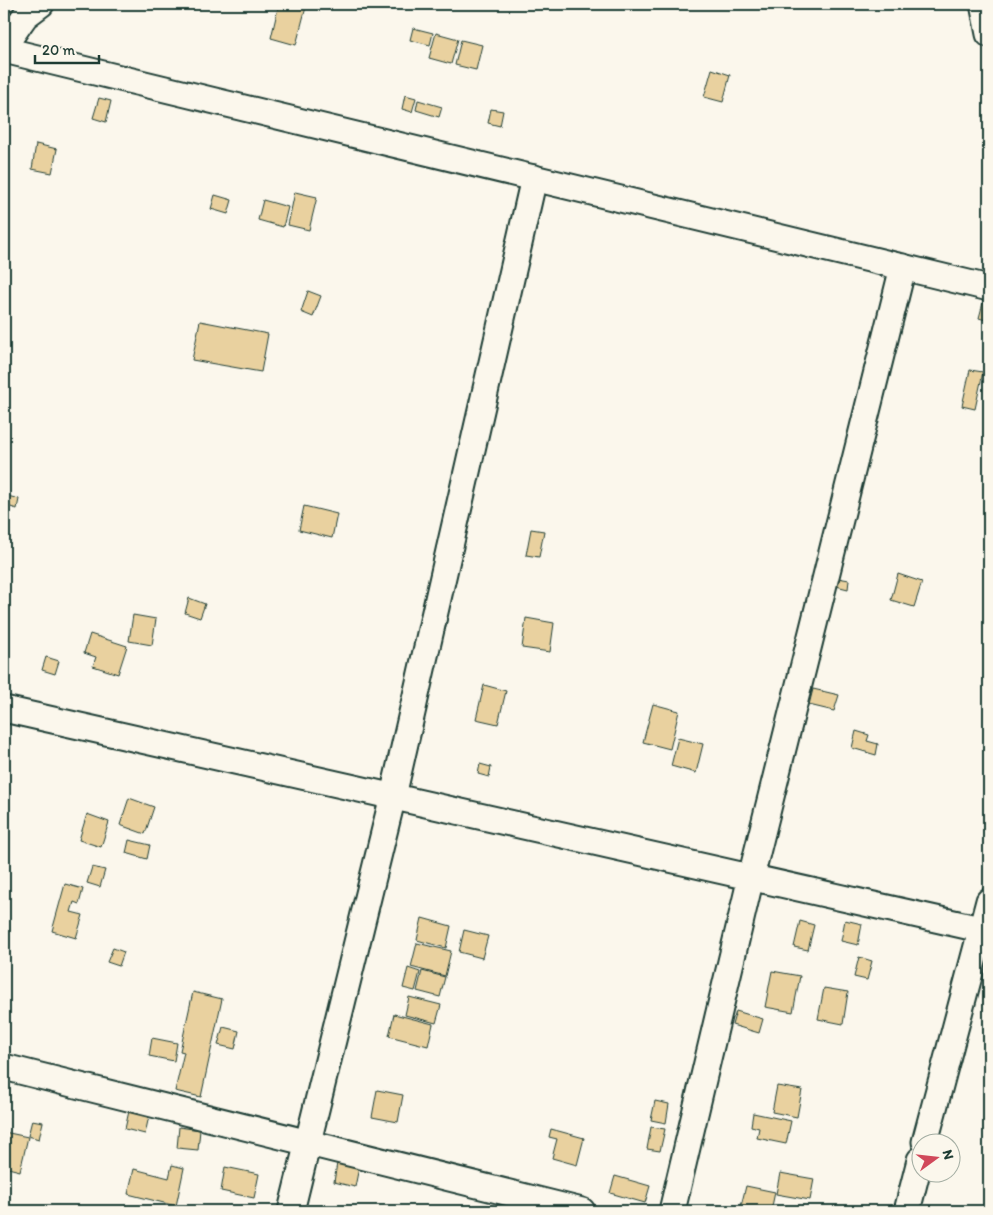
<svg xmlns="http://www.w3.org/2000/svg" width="993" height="1215" font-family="Itim,sans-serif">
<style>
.building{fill:#e9d19f;stroke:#1f3d34}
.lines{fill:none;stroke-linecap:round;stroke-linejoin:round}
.minor-casing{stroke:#1f3d34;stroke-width:29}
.minor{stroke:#fbf7ec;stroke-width:25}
</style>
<rect width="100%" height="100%" fill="#fbf7ec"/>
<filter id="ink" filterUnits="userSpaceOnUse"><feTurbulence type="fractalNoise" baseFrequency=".02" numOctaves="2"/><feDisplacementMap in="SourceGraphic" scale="10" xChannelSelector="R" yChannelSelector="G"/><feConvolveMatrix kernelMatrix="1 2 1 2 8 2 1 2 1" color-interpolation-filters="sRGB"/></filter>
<g filter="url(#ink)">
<g class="building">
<path d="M279,4L306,7L296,45L271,38Z"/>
<path d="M413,28L433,33L430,45L410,40Z"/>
<path d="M436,33L458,39L451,64L429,58Z"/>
<path d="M461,40L482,45L476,70L455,65Z"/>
<path d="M712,69L730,75L723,102L704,97Z"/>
<path d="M405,95L416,98L412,112L402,109Z"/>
<path d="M99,98L111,101L106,122L93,118Z"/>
<path d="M418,100L442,107L439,117L416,110Z"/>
<path d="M491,109L503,111L500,126L488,123Z"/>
<path d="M36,144L57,149L52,173L32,169Z"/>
<path d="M295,192L317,197L309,230L288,225Z"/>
<path d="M215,195L232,200L228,214L211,209Z"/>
<path d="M263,200L288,207L283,227L258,220Z"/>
<path d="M308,291L321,296L313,317L301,312Z"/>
<path d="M983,303L989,304V321L979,318Z"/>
<path d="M200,321L268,334L261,372L192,360Z"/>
<path d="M970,370L983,372L975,409L962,406Z"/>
<path d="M4,495L19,499L17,509L4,505Z"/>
<path d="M304,506L337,514L332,538L299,530Z"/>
<path d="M531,529L544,531L539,557L526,555Z"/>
<path d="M898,574L922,582L914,607L891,600Z"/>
<path d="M838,578L849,580L848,589L836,586Z"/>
<path d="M189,598L205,604L200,618L185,613Z"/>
<path d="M133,615L156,619L152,645L129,641Z"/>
<path d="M526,618L554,623L550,652L522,648Z"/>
<path d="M90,634L127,646L118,674L93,666L96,657L84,653Z"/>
<path d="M46,657L59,661L55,674L42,670Z"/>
<path d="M484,685L506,691L498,724L476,719Z"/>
<path d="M813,689L839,695L834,711L809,705Z"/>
<path d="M653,704L679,711L670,749L643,742Z"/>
<path d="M856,731L869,735L867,741L878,744L876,755L852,748Z"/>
<path d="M678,738L703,744L696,773L671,766Z"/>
<path d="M480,764L491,767L489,777L478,774Z"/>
<path d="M129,798L154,807L145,834L120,825Z"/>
<path d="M87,814L109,822L101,847L79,840Z"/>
<path d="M129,840L150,845L147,859L126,853Z"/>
<path d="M92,867L105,870L100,887L87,883Z"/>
<path d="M65,884L83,889L79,904L74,902L71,912L83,915L76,938L52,931Z"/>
<path d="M422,918L451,926L446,948L417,940Z"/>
<path d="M845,920L862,924L858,945L841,941Z"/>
<path d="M800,921L814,925L808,950L794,947Z"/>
<path d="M464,930L488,936L482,958L459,952Z"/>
<path d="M417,943L451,951L445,976L411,967Z"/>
<path d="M113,948L124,952L119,966L107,962Z"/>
<path d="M859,957L872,961L867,980L854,977Z"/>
<path d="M408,968L420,972L415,991L403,988Z"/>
<path d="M422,971L445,977L440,997L417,991Z"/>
<path d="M772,971L800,976L793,1012L765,1007Z"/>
<path d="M824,988L848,992L843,1024L818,1019Z"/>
<path d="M193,992L222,999L201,1097L175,1091L184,1052L180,1051Z"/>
<path d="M409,997L441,1005L436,1023L405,1015Z"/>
<path d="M736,1011L763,1019L759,1033L732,1025Z"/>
<path d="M394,1014L433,1024L428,1046L389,1036Z"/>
<path d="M223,1027L239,1031L235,1049L218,1045Z"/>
<path d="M152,1038L177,1043L174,1061L149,1056Z"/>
<path d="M777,1086L802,1090L797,1117L772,1112Z"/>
<path d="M377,1090L403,1095L398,1122L372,1117Z"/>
<path d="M655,1101L669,1104L666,1123L651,1120Z"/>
<path d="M129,1111L149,1116L145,1134L125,1129Z"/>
<path d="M753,1113L791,1121L786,1144L757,1138L759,1128L751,1126Z"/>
<path d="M32,1120L43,1122L39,1139L28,1136Z"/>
<path d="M179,1127L200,1130L198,1150L177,1148Z"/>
<path d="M651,1127L665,1129L660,1151L647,1149Z"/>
<path d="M551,1129L584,1138L577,1165L552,1158L557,1139L549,1137Z"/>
<path d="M4,1132L28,1137L20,1171L4,1167Z"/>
<path d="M337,1163L359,1167L355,1187L334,1182Z"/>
<path d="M172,1165L184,1168L176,1206L128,1194L134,1169L169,1178Z"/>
<path d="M225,1167L259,1174L254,1198L221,1191Z"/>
<path d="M780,1173L814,1179L810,1200L776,1194Z"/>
<path d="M615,1176L650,1186L645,1203L610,1193Z"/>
<path d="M746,1186L775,1192L771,1211L741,1206Z"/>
</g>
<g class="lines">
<g class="minor-casing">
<g id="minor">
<path d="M983,4L989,34"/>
<path d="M4,46L25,16L41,4"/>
<path d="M4,50L989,288"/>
<path d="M4,709L989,931"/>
<path d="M4,1067L582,1211"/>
<path d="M925,1142L989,901"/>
<path d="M291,1211L393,796L534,178"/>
<path d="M672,1211L751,877L903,267"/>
<path d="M907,1211L920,1160"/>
</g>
</g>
<use href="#minor" class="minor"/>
</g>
</g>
<rect width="993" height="1215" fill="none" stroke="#fbf7ec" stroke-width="20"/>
<rect x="10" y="10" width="973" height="1195" fill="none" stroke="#1f3d34" stroke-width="2" filter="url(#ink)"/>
<g transform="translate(936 1158) rotate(75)"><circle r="24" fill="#fbf7ec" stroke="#a3ada2"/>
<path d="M0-4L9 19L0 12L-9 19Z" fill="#d1495b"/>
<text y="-8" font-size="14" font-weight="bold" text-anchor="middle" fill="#1f3d34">N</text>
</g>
<path d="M35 55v8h64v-8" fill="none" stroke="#1f3d34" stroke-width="2.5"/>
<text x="42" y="55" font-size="15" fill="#1f3d34" stroke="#fbf7ec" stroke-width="4" paint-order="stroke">20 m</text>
</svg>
